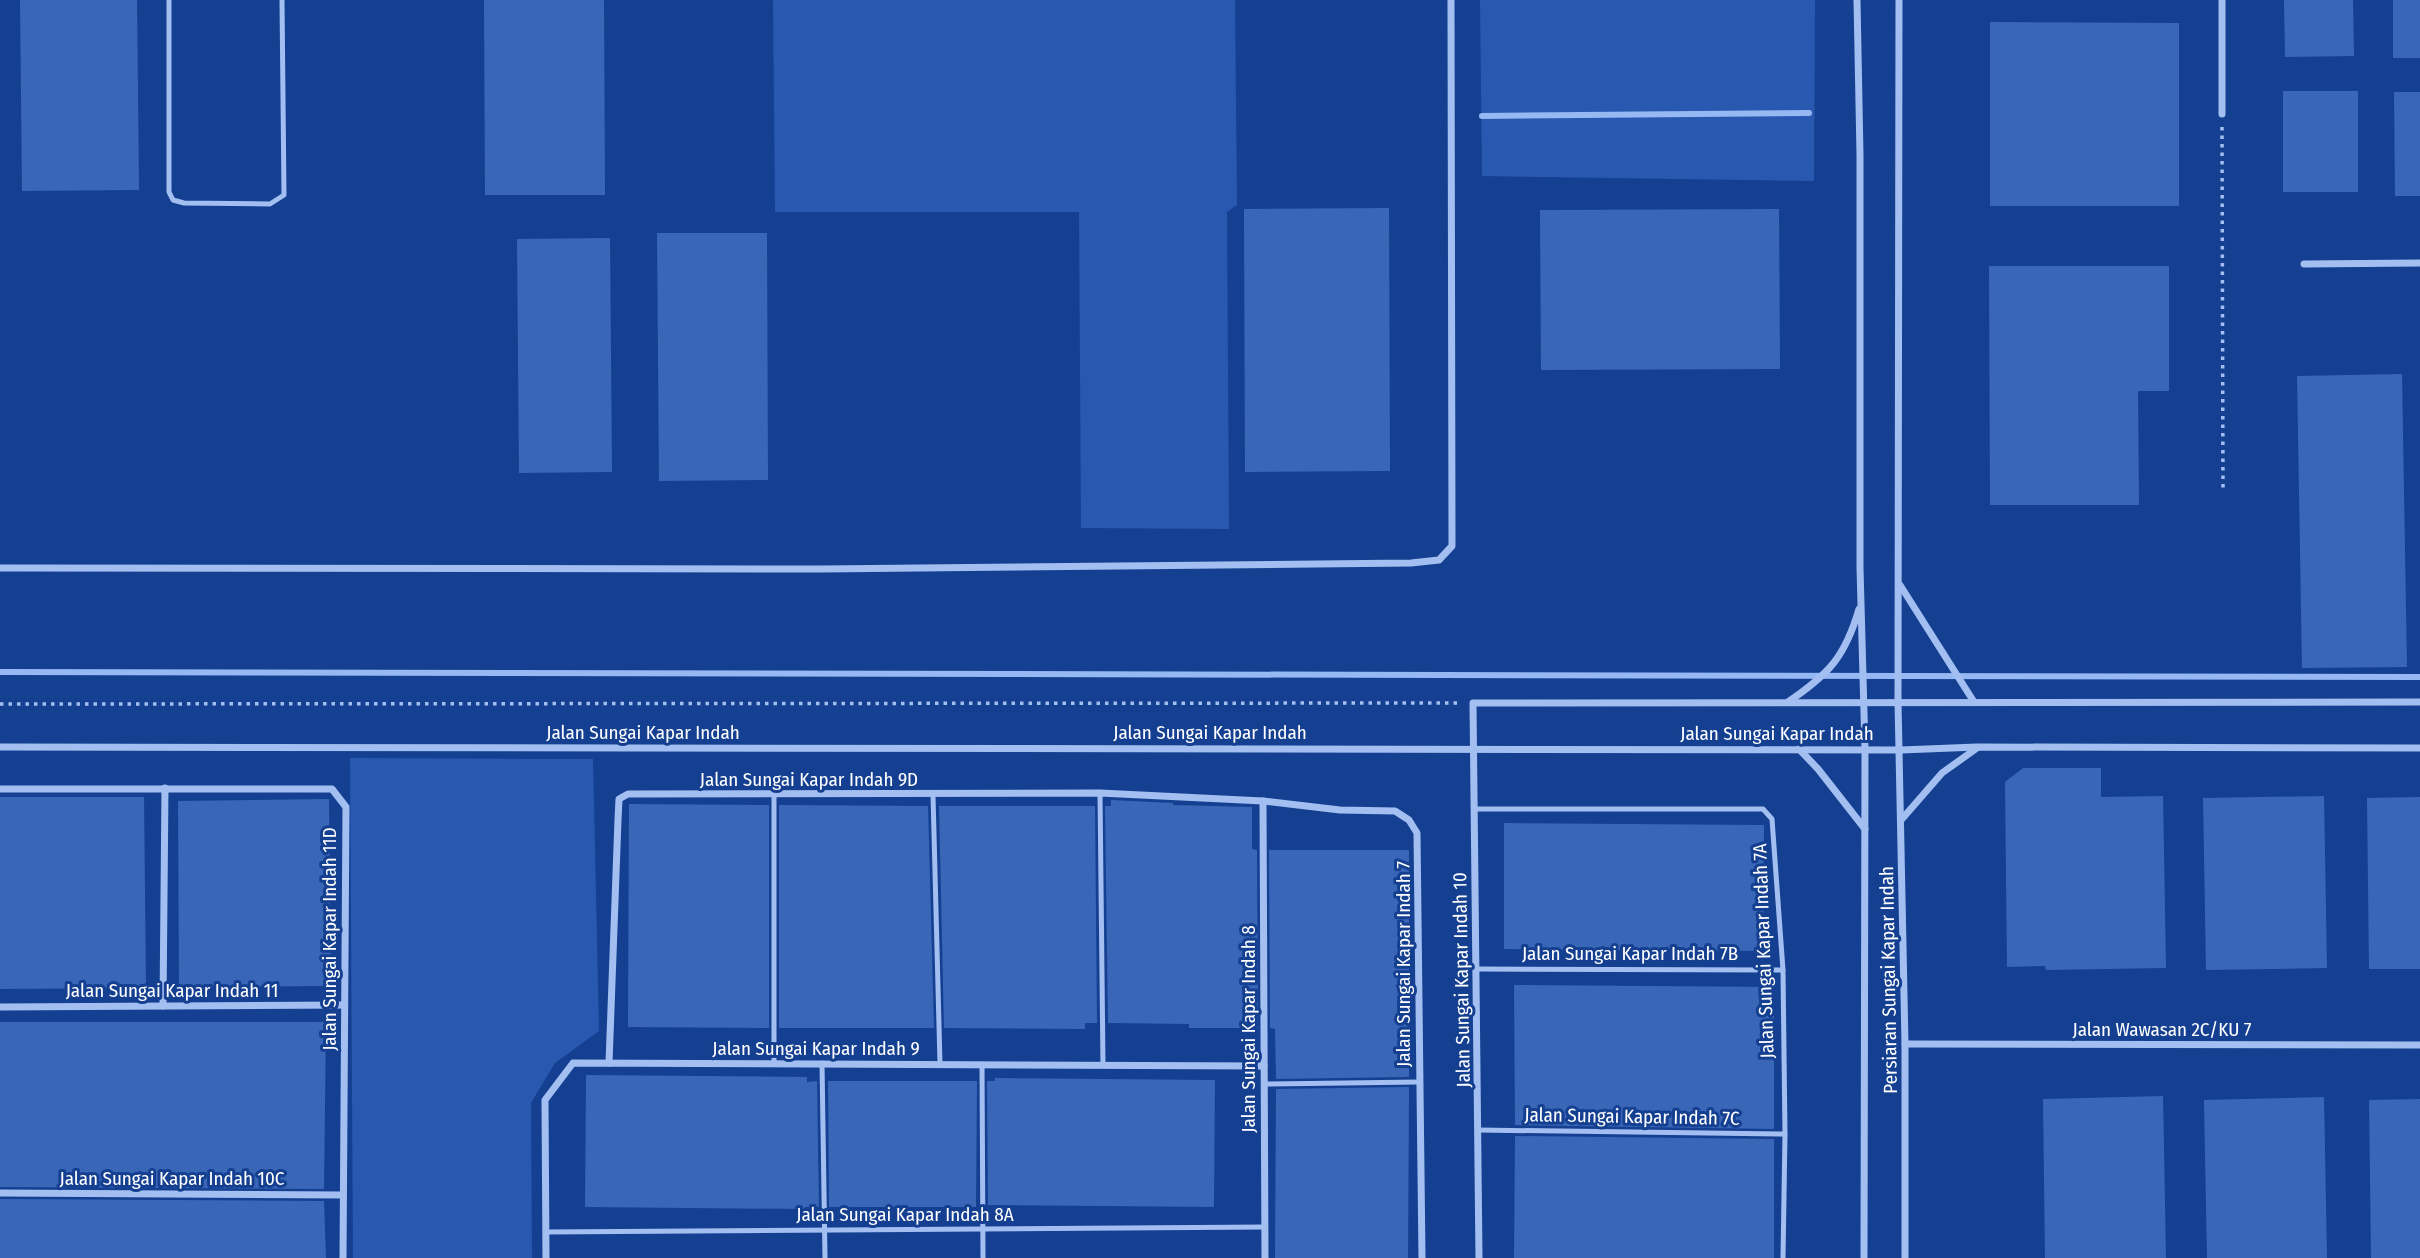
<svg xmlns="http://www.w3.org/2000/svg" width="2420" height="1258" font-family="'Fira Sans Condensed',sans-serif">
<style>
.green{fill:#2858b0}
.lines{fill:none;stroke-linecap:round;stroke-linejoin:round}
.stream{stroke:#96b8f3;stroke-width:6}
.building{fill:#3a66b8}
.path{stroke:#a3bff1;stroke-width:3.5;stroke-dasharray:3.5 5;stroke-linecap:butt}
.service{stroke:#a3bff1;stroke-width:5}
.minor{stroke:#a3bff1;stroke-width:7}
.labels{text-anchor:middle;stroke-width:6;stroke-linejoin:round;paint-order:stroke}
.street-label{font-size:19px;fill:#fff;stroke:#154091}
</style>
<rect width="100%" height="100%" fill="#154091"/>
<g class="green">
<path d="M773,0H1235L1237,205L1227,212L1229,529L1081,528L1079,212H775Z"/>
<path d="M1480,0H1815L1814,181L1482,176Z"/>
<path d="M350,758L593,759L599,1031L555,1063L531,1103L532,1258H353Z"/>
</g>
<g class="lines">
<g class="stream">
<path d="M1482,116L1809,113"/>
<path d="M0,672L2420,677"/>
</g>
</g>
<g class="building">
<path d="M20,0H137L139,190L22,191Z"/>
<path d="M484,0H604L605,195H485Z"/>
<path d="M2284,0H2353L2354,56L2285,57Z"/>
<rect x="2393" y="0" width="27" height="58"/>
<path d="M1990,22L2179,23V206H1990Z"/>
<rect x="2283" y="91" width="75" height="101"/>
<path d="M2394,92H2420V196H2395Z"/>
<path d="M1389,208L1390,471L1245,472L1244,209Z"/>
<path d="M1779,209L1780,369L1541,370L1540,210Z"/>
<path d="M657,233H767L768,480L659,481Z"/>
<path d="M610,238L612,472L519,473L517,239Z"/>
<path d="M1989,266H2169V391H2138L2139,505H1990Z"/>
<path d="M2402,374L2407,667L2302,668L2297,376Z"/>
<path d="M2023,768H2101V797L2163,796L2166,968L2046,970L2045,966L2007,967L2005,782Z"/>
<path d="M2324,796L2327,968L2206,970L2203,798Z"/>
<path d="M0,797H144L146,988L0,989Z"/>
<path d="M2420,797V969H2369L2367,798Z"/>
<path d="M329,799L331,986L179,987L178,801Z"/>
<path d="M1111,800L1173,803V805L1252,807V849L1257,850L1258,1028H1189V1024L1108,1023L1105,806H1111Z"/>
<path d="M629,804L769,805V1028L628,1027Z"/>
<path d="M779,805L928,806L934,1028H779Z"/>
<path d="M939,806H1095L1097,1023H1085V1029L944,1028Z"/>
<path d="M1504,823L1764,825L1763,951L1504,949Z"/>
<path d="M1269,850H1409V1077L1276,1079L1275,1029L1270,1028Z"/>
<path d="M1514,985L1774,987V1129L1515,1125Z"/>
<path d="M0,1022H326L324,1189L0,1187Z"/>
<path d="M586,1075L807,1077V1082L817,1081L819,1207H805V1209L585,1207Z"/>
<path d="M995,1078L1215,1080L1214,1207L988,1205L987,1081H995Z"/>
<path d="M828,1081H977L976,1207H829Z"/>
<path d="M1409,1087L1408,1258H1275L1276,1089Z"/>
<path d="M2163,1096L2166,1258H2045L2043,1099Z"/>
<path d="M2324,1097L2327,1258H2207L2204,1100Z"/>
<path d="M2420,1099V1258H2371L2369,1100Z"/>
<path d="M1515,1136L1774,1139V1258H1514Z"/>
<path d="M0,1199L324,1201L326,1258H0Z"/>
</g>
<g class="lines">
<g class="path">
<path d="M2222,127L2223,491"/>
<path d="M0,704L1461,703"/>
</g>
<g class="service">
<path d="M169,0V192L173,200L184,203L270,204L284,195L282,0"/>
<path d="M1100,793L1103,1065"/>
<path d="M774,794V1064"/>
<path d="M933,795L940,1064"/>
<path d="M1475,809H1763L1772,819L1783,970L1785,1134L1783,1258"/>
<path d="M1476,969L1783,970"/>
<path d="M822,1063L825,1258"/>
<path d="M982,1064L983,1258"/>
<path d="M1264,1084L1419,1082"/>
<path d="M1478,1130L1785,1134"/>
<path d="M546,1232L1265,1227"/>
</g>
<g class="minor">
<path d="M1857,0L1860,155V568L1865,749L1864,1258"/>
<path d="M1899,0L1898,702L1905,1044V1258"/>
<path d="M2222,114V0"/>
<path d="M2304,264L2420,263"/>
<path d="M0,568L822,569L1411,563L1439,560L1452,546L1451,0"/>
<path d="M1900,585L1974,702"/>
<path d="M1788,702C1829,674 1845,657 1859,609"/>
<path d="M0,747L1901,750L1977,747L2420,748"/>
<path d="M1799,749L1818,769L1865,829"/>
<path d="M0,789H332L346,807L343,1258"/>
<path d="M1263,801L1265,1258"/>
<path d="M1902,819L1942,773L1977,748"/>
<path d="M163,1006L165,788"/>
<path d="M0,1007L344,1005"/>
<path d="M1905,1044L2420,1045"/>
<path d="M609,1063L618,820L619,799L628,794L1100,793L1263,801L1340,810L1395,811L1409,820L1417,833L1422,1258"/>
<path d="M0,1193L343,1195"/>
<path d="M546,1258L545,1100L573,1063L1264,1066"/>
<path d="M1479,1258L1473,703L2420,702"/>
</g>
</g>
<g class="labels">
<g class="street-label">
<text x="643" y="739">Jalan Sungai Kapar Indah</text>
<text x="1210" y="739">Jalan Sungai Kapar Indah</text>
<text x="1777" y="740">Jalan Sungai Kapar Indah</text>
<text x="809" y="786">Jalan Sungai Kapar Indah 9D</text>
<text transform="translate(329 939) rotate(-90)" y="7">Jalan Sungai Kapar Indah 11D</text>
<text transform="translate(1763 951) rotate(-92)" y="7">Jalan Sungai Kapar Indah 7A</text>
<text x="1630" y="960">Jalan Sungai Kapar Indah 7B</text>
<text transform="translate(1403 964) rotate(-90)" y="7">Jalan Sungai Kapar Indah 7</text>
<text transform="translate(1461 980) rotate(-91)" y="7">Jalan Sungai Kapar Indah 10</text>
<text transform="translate(1888 980) rotate(-91)" y="7">Persiaran Sungai Kapar Indah</text>
<text x="172" y="997">Jalan Sungai Kapar Indah 11</text>
<text transform="translate(1248 1029) rotate(-90)" y="7">Jalan Sungai Kapar Indah 8</text>
<text x="2162" y="1036">Jalan Wawasan 2C/KU 7</text>
<text x="816" y="1055">Jalan Sungai Kapar Indah 9</text>
<text transform="translate(1632 1116) rotate(1)" y="7">Jalan Sungai Kapar Indah 7C</text>
<text x="172" y="1185">Jalan Sungai Kapar Indah 10C</text>
<text x="905" y="1221">Jalan Sungai Kapar Indah 8A</text>
</g>
</g>
</svg>
